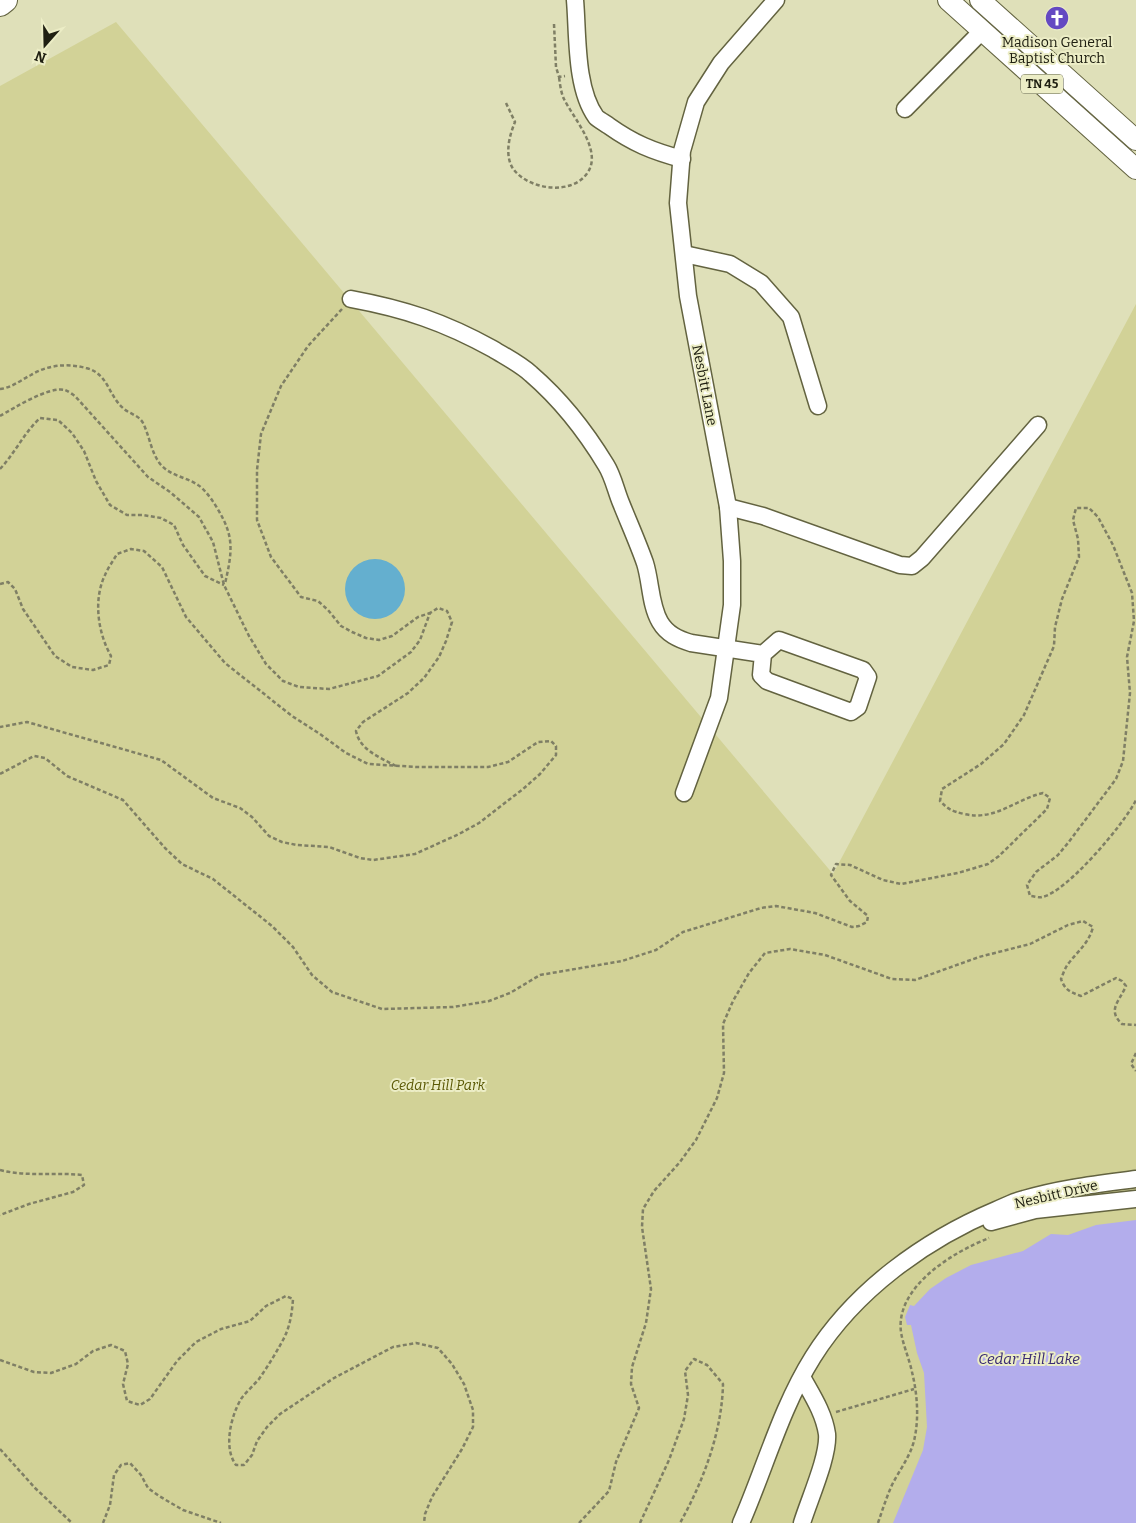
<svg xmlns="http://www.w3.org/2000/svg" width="1136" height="1523" font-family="Bitter,serif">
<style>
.green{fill:#d2d297}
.water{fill:#b3adec}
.building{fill:#64afcf}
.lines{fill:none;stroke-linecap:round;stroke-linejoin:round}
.minor-casing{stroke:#636340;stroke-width:19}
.major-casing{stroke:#636340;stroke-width:22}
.highway-casing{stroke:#636340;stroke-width:26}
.path{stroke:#7f7f65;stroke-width:2.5;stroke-dasharray:4 2.5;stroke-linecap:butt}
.minor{stroke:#fff;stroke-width:16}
.major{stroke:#fff;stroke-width:20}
.highway{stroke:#fff;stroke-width:24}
.labels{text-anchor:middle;stroke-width:4;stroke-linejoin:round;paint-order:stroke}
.shield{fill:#ecedc6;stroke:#5d5e48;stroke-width:1}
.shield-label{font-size:12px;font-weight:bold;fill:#202012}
.poi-label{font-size:14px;fill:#202012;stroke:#ecedc6}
.street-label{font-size:14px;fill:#202012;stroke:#ecedc6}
.park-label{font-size:14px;font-style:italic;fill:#5a5804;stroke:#ecedc6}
.water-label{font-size:15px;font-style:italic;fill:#392a72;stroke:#ecedc6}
</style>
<rect width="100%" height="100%" fill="#dfe0b9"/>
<path class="green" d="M116,22L833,874L1136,304V1523H0V86Z"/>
<path class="water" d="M1136,1220V1523H893L923,1450L927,1427L924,1373L917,1353L911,1325H907L905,1317L910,1305L914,1306L930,1289L946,1278L971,1265L1023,1251L1051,1234L1068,1235L1096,1225Z"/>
<circle class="building" cx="375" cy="589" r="30"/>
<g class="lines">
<g class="minor-casing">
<g id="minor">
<path d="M575,0C578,34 575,88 596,117C599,120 605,123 609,126C633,143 652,151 682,159"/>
<path d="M905,109L982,31"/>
<path d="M684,254L730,264L761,283L791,317L818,406"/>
<path d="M351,299C405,309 444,322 493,349C506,357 520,364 531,374C560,399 586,432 606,465C613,476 616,491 621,503C629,523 638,543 645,563C651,582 650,605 660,622C667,634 678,639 691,643L763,654L761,675L767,681L851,712L858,707L868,677L863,670L779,640L763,654"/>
<path d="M728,507L763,516L900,565L912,566L922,558L1038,425"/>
<path d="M684,793L719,698L732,605V561L728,507L688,296L678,203L682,151L696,102L721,63L776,0"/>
<path d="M991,1222L1035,1210L1136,1199"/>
<path d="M741,1523C765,1468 781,1408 813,1357C855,1290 925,1240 996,1210C1006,1206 1015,1201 1024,1199C1061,1188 1098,1184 1136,1179"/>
<path d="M802,1523C809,1500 829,1456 827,1434C824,1413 812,1395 802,1377"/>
</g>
</g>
<g class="major-casing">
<g id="major">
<path d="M948,0L1136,169"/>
<path d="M980,0L1136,140"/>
</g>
</g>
<g class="highway-casing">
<path id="highway" d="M0,4L5,0"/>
</g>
<g class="path">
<path d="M554,24L556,67L559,77L565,76"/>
<path d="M506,103L515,122C509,136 504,157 514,170C530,190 573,196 588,172C602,150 574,119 564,99C561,93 560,84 559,77"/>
<path d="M342,309L308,346L281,386L261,434L257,470V520L271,557L301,597L318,601L328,610L341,626L352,632L366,638L379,640L392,636L418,617L430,613"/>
<path d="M0,389C11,388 21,380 31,375C47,365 67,363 86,368C108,373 108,395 123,408C129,414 139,415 143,423C150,437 151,453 161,465C171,476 186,477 198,485C208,491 223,516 227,528C234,547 229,565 225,584"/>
<path d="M0,416C14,408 49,386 65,390C68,391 72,394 75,396L148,477L170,492L199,517L213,542L224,585L249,636L266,664L283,681L299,687L329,689L378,676L411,652L420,640L430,613L438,608L447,611L452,622L446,641L439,657L424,678L408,693L363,722L356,731C360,750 379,757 396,766"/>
<path d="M0,469C15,453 24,433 40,418L58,420L72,433L84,451L96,481L110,505L127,515H143L161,518L174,525L183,545L205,576L224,585"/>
<path d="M0,584L8,582L15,589L23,609L55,656L72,667L93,670L109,665L111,656C98,633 93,600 105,575C108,568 113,561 117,554L131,549L144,551L162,567L186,617L225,663L292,716L320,734L346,753L368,764L417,767H488L508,762L538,742L551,741L556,746V755L540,774L523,789L479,823L459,834L415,854L373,860L360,858L329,847L297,845L282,842L269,836L252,817L240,808L213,798L161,760L27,722L0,727"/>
<path d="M0,774L34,756L45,758L67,776L123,800L165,848L182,864L213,879L272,926L293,947L312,975L332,992L382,1009L453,1007L489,1001L510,993L540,975L622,961L656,950L683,932L761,908L776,906L815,913L852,927L859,926L867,922L868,916L850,901L831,875L836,864L850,865L883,880L901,884L958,873L988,864L999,856L1047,809L1050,798L1043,793C1014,800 996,821 964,814C952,811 949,810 940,801L942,789L981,764L1004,744L1024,715L1054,646L1055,627L1062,599L1079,557L1078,539L1073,520L1076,508H1089L1098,517L1113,545L1132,593L1134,621L1127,657L1130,693L1123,761L1116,779L1068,843L1058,855L1036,872L1027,885L1030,896C1034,896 1039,898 1042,897C1066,893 1125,823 1136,800"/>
<path d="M1136,1053L1131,1064L1136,1071"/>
<path d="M0,1170C27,1177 54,1172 82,1175L84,1185L73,1192L29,1204L0,1215"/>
<path d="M0,1360L34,1372L51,1373L76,1364L93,1351L111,1345L125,1351L128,1364L123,1384L127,1401L140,1405L150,1399L177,1361L196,1342L221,1329L250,1321L266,1306L286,1296L293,1299C292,1313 290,1327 283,1340C276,1353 268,1366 259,1379C253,1386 246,1392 241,1399C231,1416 223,1448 236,1465H244L252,1455L257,1441L267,1427L280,1414L334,1378L393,1347L416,1343L438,1348L452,1364L464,1384L473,1410V1427L462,1449L432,1497L425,1514L424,1523"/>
<path d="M836,1412L914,1389"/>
<path d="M0,1449L35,1488L72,1523"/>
<path d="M103,1523L110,1505L114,1475L121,1465L130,1463L141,1475L148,1488L159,1496L183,1510L221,1523"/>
<path d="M579,1523L609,1491L616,1462L639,1408L631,1384L632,1367L646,1323L651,1289L642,1227L643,1209L654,1191L680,1162L696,1140L717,1098L724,1073L723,1024L733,1001L749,973L765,953L790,949L825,955L892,979L915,980L979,957L1030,944L1068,925L1083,921L1093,927C1089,943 1078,951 1068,964C1065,968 1063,974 1061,979C1065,990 1070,992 1081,996L1116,978L1122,981L1126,986C1119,1002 1107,1010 1122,1024L1136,1025"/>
<path d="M640,1523L669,1460L684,1419L688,1395L685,1371L694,1359L707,1365L723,1384C722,1432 703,1482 680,1523"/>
<path d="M878,1523C882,1511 886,1499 891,1487C899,1470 912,1455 915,1436C919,1416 917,1392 912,1372C909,1358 903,1345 901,1332C895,1287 953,1252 989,1238"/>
</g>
<use href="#minor" class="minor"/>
<use href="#major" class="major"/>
<use href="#highway" class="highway"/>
</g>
<defs>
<g id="church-disc" transform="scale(1.25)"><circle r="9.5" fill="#6449c2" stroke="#ecedc6"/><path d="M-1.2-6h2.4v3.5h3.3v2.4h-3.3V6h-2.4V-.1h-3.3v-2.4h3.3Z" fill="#fff"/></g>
</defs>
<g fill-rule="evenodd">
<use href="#church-disc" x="1057" y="18"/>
</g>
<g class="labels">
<rect class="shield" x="1021" y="74.5" width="42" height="19" rx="4"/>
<g class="shield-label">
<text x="1042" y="88">TN 45</text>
</g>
<g class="poi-label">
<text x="1057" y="47">Madison General<tspan x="1057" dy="16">Baptist Church</tspan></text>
</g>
<g class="street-label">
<text transform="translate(705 385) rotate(79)" y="5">Nesbitt Lane</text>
<text transform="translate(1056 1194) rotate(-13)" y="5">Nesbitt Drive</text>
</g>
<g class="park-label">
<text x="438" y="1090">Cedar Hill Park</text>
</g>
<g class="water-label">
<text x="1029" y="1364">Cedar Hill Lake</text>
</g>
</g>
<g transform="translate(45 45) rotate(200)" stroke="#ecedc6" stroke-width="4" paint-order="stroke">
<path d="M0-4L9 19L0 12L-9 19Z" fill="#202012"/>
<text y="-8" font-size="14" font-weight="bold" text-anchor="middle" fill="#202012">N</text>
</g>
</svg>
